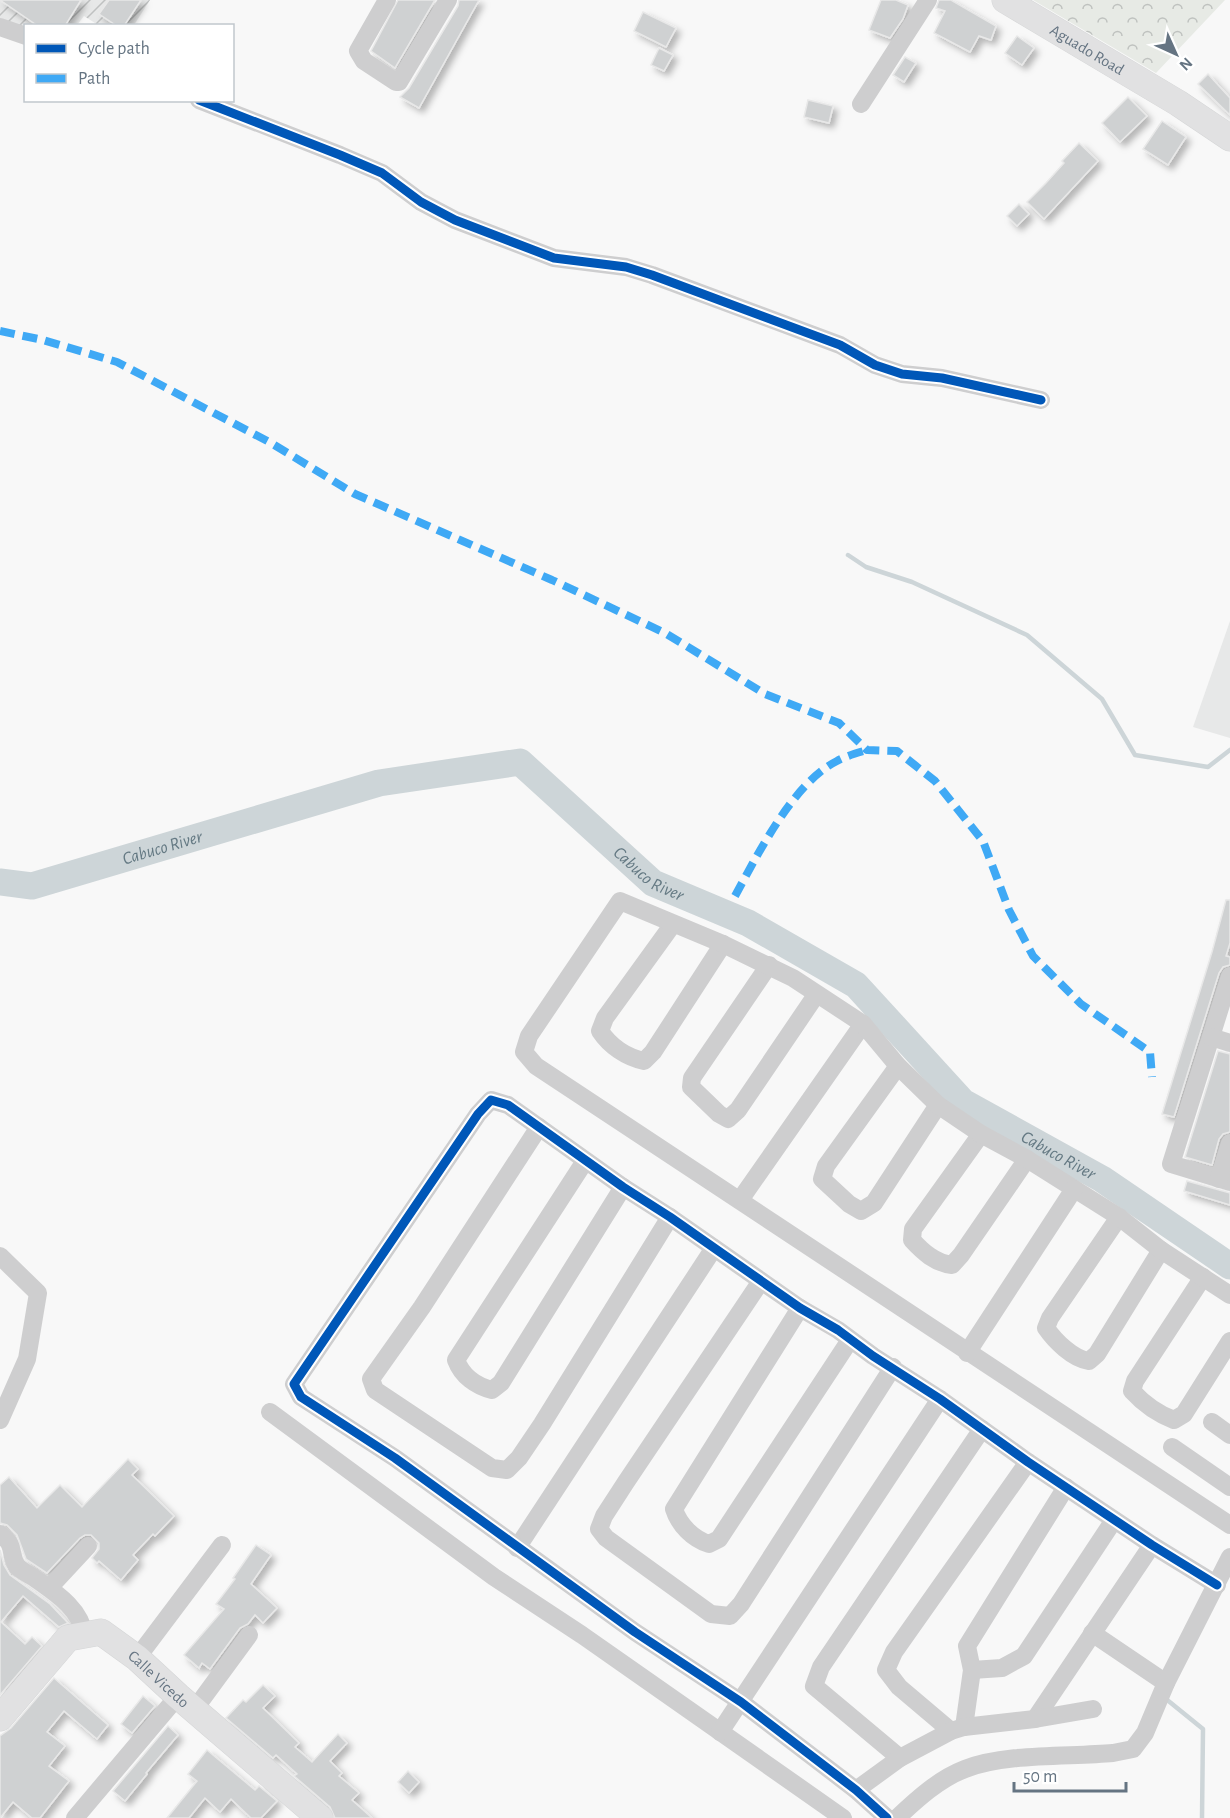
<svg xmlns="http://www.w3.org/2000/svg" width="1230" height="1818" font-family="'Alegreya Sans',sans-serif">
<style>
.built{fill:#e7e8e8}
.industrial{fill:url(#industrial-furrows)}
.park{fill:url(#park-crowns)}
.lines{fill:none;stroke-linecap:round;stroke-linejoin:round}
.stream{stroke:#cdd5d8;stroke-width:4.5}
.river{stroke:#cdd5d8;stroke-width:27}
.building{fill:#cfd1d2;stroke:#e8e8e8;stroke-width:1.5;filter:url(#shadow)}
.secondary-casing{stroke:#d5d6d7;stroke-width:27}
.street{stroke:#cececf;stroke-width:18}
.secondary{stroke:#e1e1e2;stroke-width:26}
.quiet{stroke:#3fa9f5;stroke-width:8;stroke-dasharray:15 8;stroke-linecap:butt}
.cycleway-casing{stroke:#fff;stroke-width:13}
.cycleway{stroke:#0057b8;stroke-width:9}
.labels{text-anchor:middle;stroke-width:6;stroke-linejoin:round;paint-order:stroke}
.street-label{font-size:16px;fill:#657482;stroke:#fff}
.water-label{font-size:18px;font-style:italic;fill:#647983;stroke:#fff}
</style>
<defs>
<pattern id="industrial-furrows" width="10" height="10" patternUnits="userSpaceOnUse" patternTransform="scale(1.5)"><rect width="10" height="10" fill="#e7e8e8"/><path d="M-1 1l2-2M0 10L10 0M9 11l2-2" fill="none" stroke="#bfc1c1"/></pattern>
<pattern id="park-crowns" width="20" height="18" patternUnits="userSpaceOnUse" patternTransform="scale(1.5)"><rect width="20" height="18" fill="#e7eae5"/><path d="M2 6a3 3 0 1 1 6 0M12 15a3 3 0 1 1 6 0" fill="none" stroke="#bfc2bf"/></pattern>
<filter id="shadow"><feDropShadow dx="4.5" dy="4.5" stdDeviation="3" flood-color="#0004"/></filter>
</defs>
<rect width="100%" height="100%" fill="#f8f8f8"/>
<path class="built" d="M1230,621V738L1193,727Z"/>
<path class="industrial" d="M0,0H150L134,25H98L84,16L77,25L26,26L25,35L0,25Z"/>
<path class="park" d="M1033,0H1225L1156,73Z"/>
<g class="lines">
<g class="stream">
<path d="M848,555L866,567L912,582L1027,635L1102,699L1135,755L1208,767L1230,750"/>
<path d="M1166,1699L1203,1729L1202,1818"/>
</g>
<path class="river" id="s1" d="M0,882L32,886L379,783L520,762L653,883L748,923L856,985L963,1102L1102,1179L1230,1266"/>
</g>
<g class="building">
<path d="M0,0H81L65,26H38Z"/>
<path d="M109,0H141L124,26H117L99,14Z"/>
<path d="M398,0H435L395,68L371,51Z"/>
<path d="M459,0H479L419,108L400,97L409,88L458,6Z"/>
<path d="M881,0H896L908,5L903,19L890,38L869,30Z"/>
<path d="M939,0H951L996,26L991,40L979,36L970,52L934,33L945,11L936,8Z"/>
<path d="M643,12L676,28L666,47L634,31Z"/>
<path d="M1017,36L1034,48L1022,65L1005,53Z"/>
<path d="M659,48L673,55L664,71L651,65Z"/>
<path d="M905,57L916,63L904,82L893,75Z"/>
<path d="M1208,74L1230,98V115L1198,84Z"/>
<path d="M1128,97L1147,116L1120,142L1102,123Z"/>
<path d="M808,100L833,106L829,123L804,117Z"/>
<path d="M1162,121L1186,137L1168,165L1143,149Z"/>
<path d="M1079,143L1098,161L1044,219L1027,202L1046,183L1064,163L1062,161Z"/>
<path d="M1019,204L1029,214L1017,226L1007,216Z"/>
<path d="M1226,900H1230V943L1226,956L1230,957V965L1223,967L1219,973L1174,1117L1162,1114L1212,952Z"/>
<path d="M1218,1051L1230,1054V1132L1223,1134L1219,1139L1212,1165L1185,1157Z"/>
<path d="M1187,1181L1230,1193V1205L1184,1191Z"/>
<path d="M128,1459L138,1469L132,1475L174,1516L155,1536L153,1534L133,1555L138,1560L121,1580L99,1561L97,1563L92,1558L99,1549V1543L91,1535H85L80,1538L47,1573L26,1559L17,1535L7,1525L0,1523V1485L9,1477L37,1508L60,1485L82,1507Z"/>
<path d="M256,1545L271,1555L251,1584L277,1608L263,1623L255,1615L248,1624L240,1628L210,1669L202,1663L199,1668L184,1655L224,1609L216,1604L235,1579L233,1578Z"/>
<path d="M0,1550L4,1565L10,1575L50,1604L68,1623L59,1627L23,1596L1,1622L25,1644L32,1637L42,1646L0,1695Z"/>
<path d="M54,1678L108,1725L97,1739L64,1711L47,1732L65,1746L49,1766L69,1781L40,1818H32L13,1802L0,1818V1736L11,1728Z"/>
<path d="M263,1685L275,1696L263,1708L299,1743L295,1747L312,1762L338,1734L347,1743L330,1761L342,1773L339,1776L359,1793L352,1800L372,1818H335L330,1807L294,1776L297,1774L276,1755L273,1758L226,1718L243,1700L246,1702Z"/>
<path d="M143,1696L155,1706L132,1733L121,1724Z"/>
<path d="M168,1726L178,1735L146,1773L147,1774L125,1801L113,1791Z"/>
<path d="M207,1750L255,1790L259,1786L277,1801L261,1818H251L231,1799L220,1812L205,1798L189,1818H167L197,1781L188,1774Z"/>
<path d="M408,1771L419,1782L409,1793L398,1782Z"/>
</g>
<g class="lines">
<g class="secondary-casing">
<g id="secondary">
<path id="s2" d="M1005,0L1178,103L1230,138"/>
<path id="s3" d="M0,1718L68,1638L101,1632L137,1658L178,1696L320,1818"/>
</g>
</g>
<g class="street">
<path d="M387,0L358,51L364,61L396,82H399L448,0"/>
<path d="M0,27L26,36"/>
<path d="M199,100L340,155L382,173L421,202L455,220L554,258L626,267L652,275L840,345L875,365L902,374L942,378L1041,400"/>
<path d="M861,104L928,0"/>
<path d="M673,924L605,1018L600,1031C610,1046 626,1057 644,1061L653,1052L723,944"/>
<path d="M769,965L692,1078L691,1087L719,1114L728,1119L738,1110L816,995"/>
<path d="M1230,976L1171,1164L1230,1182"/>
<path d="M1211,1037L1230,1043"/>
<path d="M898,1066L826,1166L822,1179L849,1204L861,1211L874,1203L938,1105"/>
<path d="M539,1127L422,1307L371,1379L375,1390L492,1468L507,1470L519,1458L542,1424L670,1217"/>
<path d="M981,1134L913,1229L912,1240C923,1252 935,1263 952,1265L961,1255L1027,1159"/>
<path d="M585,1161L456,1360C462,1376 476,1386 492,1390L501,1383L623,1187"/>
<path d="M1219,1179L1230,1143"/>
<path d="M740,1200L863,1024"/>
<path d="M1119,1217L1050,1318L1046,1328C1055,1341 1073,1359 1089,1361L1097,1354L1161,1250"/>
<path d="M0,1256L38,1293L27,1359L0,1420"/>
<path d="M1203,1277L1135,1381L1132,1391C1143,1403 1158,1414 1174,1420L1184,1414L1230,1341"/>
<path d="M761,1281L626,1482L604,1516L599,1529L606,1538L711,1614L730,1616L741,1604L893,1367"/>
<path d="M1230,1295L1161,1250L1119,1217L1027,1159L981,1134L938,1105L898,1066L863,1024L793,978L723,944L620,901L529,1036L524,1052L536,1066L1230,1525"/>
<path d="M800,1308L674,1509C679,1525 693,1539 709,1544L719,1539L850,1340"/>
<path d="M967,1353L1074,1189"/>
<path d="M270,1412L494,1577L582,1635L843,1818"/>
<path d="M1212,1422L1230,1435"/>
<path d="M1172,1447L1230,1487"/>
<path d="M0,1534C17,1546 8,1552 17,1566C20,1570 28,1574 33,1577C54,1592 81,1608 84,1635"/>
<path d="M517,1548L714,1248"/>
<path d="M49,1588L88,1546"/>
<path d="M1092,1633L1166,1683"/>
<path d="M137,1658L222,1545"/>
<path d="M972,1670L1002,1668L1024,1656L1114,1520"/>
<path d="M194,1710L249,1635"/>
<path d="M1035,1719L1152,1545"/>
<path d="M964,1727L972,1670L967,1646L1066,1487"/>
<path d="M951,1731L899,1687L886,1670L894,1652L1028,1462"/>
<path d="M720,1732L940,1399"/>
<path d="M900,1758L814,1686L821,1667L982,1429"/>
<path d="M856,1790L900,1758L951,1731L964,1727L1035,1719L1093,1709"/>
<path d="M75,1818L178,1696"/>
<path d="M887,1818L856,1790L741,1702L635,1632L395,1458L301,1397L294,1384L478,1114L491,1100L508,1105L623,1187L670,1217L800,1308L838,1330L873,1356L940,1399L1028,1462L1152,1545L1217,1585"/>
<path d="M897,1818C917,1799 939,1779 965,1769C1005,1753 1069,1757 1113,1753L1133,1749L1145,1733L1166,1683L1230,1557"/>
</g>
<use href="#secondary" class="secondary"/>
<g class="quiet">
<path d="M0,331L43,340L117,362L271,443L355,494L552,580L665,633L765,694L839,723L867,750L897,751L935,781L983,841L1009,910L1033,956L1081,1004L1150,1052L1152,1077"/>
<path d="M735,896C758,854 793,783 837,761C846,756 857,753 867,750"/>
</g>
<g class="cycleway-casing">
<g id="cycleway">
<path d="M199,100L340,155L382,173L421,202L455,220L554,258L626,267L652,275L840,345L875,365L902,374L942,378L1041,400"/>
<path d="M887,1818L856,1790L741,1702L635,1632L395,1458L301,1397L294,1384L478,1114L491,1100L508,1105L623,1187L670,1217L800,1308L838,1330L873,1356L940,1399L1028,1462L1152,1545L1217,1585"/>
</g>
</g>
<use href="#cycleway" class="cycleway"/>
</g>
<g class="labels">
<g class="street-label">
<text dy="6" stroke="none"><textPath href="#s2" startOffset="96">Aguado Road</textPath></text>
<text dy="6" stroke="none"><textPath href="#s3" startOffset="213">Calle Vicedo</textPath></text>
</g>
<g class="water-label">
<text dy="6" stroke="none"><textPath href="#s1" startOffset="168">Cabuco River</textPath></text>
<text dy="6" stroke="none"><textPath href="#s1" startOffset="708">Cabuco River</textPath></text>
<text dy="6" stroke="none"><textPath href="#s1" startOffset="1212">Cabuco River</textPath></text>
</g>
</g>
<rect x="24" y="24" width="210" height="78" fill="#ffffff" stroke="#c1c7cd" stroke-width="1.5"/>
<rect x="36" y="44" width="30" height="9" fill="#0057b8" stroke="#c1c7cd" stroke-width="1.5"/>
<text x="78" y="54" font-size="18" fill="#657482">Cycle path</text>
<rect x="36" y="74" width="30" height="9" fill="#3fa9f5" stroke="#c1c7cd" stroke-width="1.5"/>
<text x="78" y="84" font-size="18" fill="#657482">Path</text>
<g transform="translate(1176 54) rotate(135)" stroke="#ffffff" stroke-width="4.5" paint-order="stroke">
<path d="M0-4.5L10 22L0 15L-10 22Z" fill="#657482"/>
<text y="-9" font-size="16" font-weight="bold" text-anchor="middle" fill="#657482">N</text>
</g>
<path d="M1014 1782v9h112v-9" fill="none" stroke="#657482" stroke-width="3"/>
<text x="1023" y="1782" font-size="18" fill="#657482" stroke="#ffffff" stroke-width="4.5" paint-order="stroke">50 m</text>
</svg>
